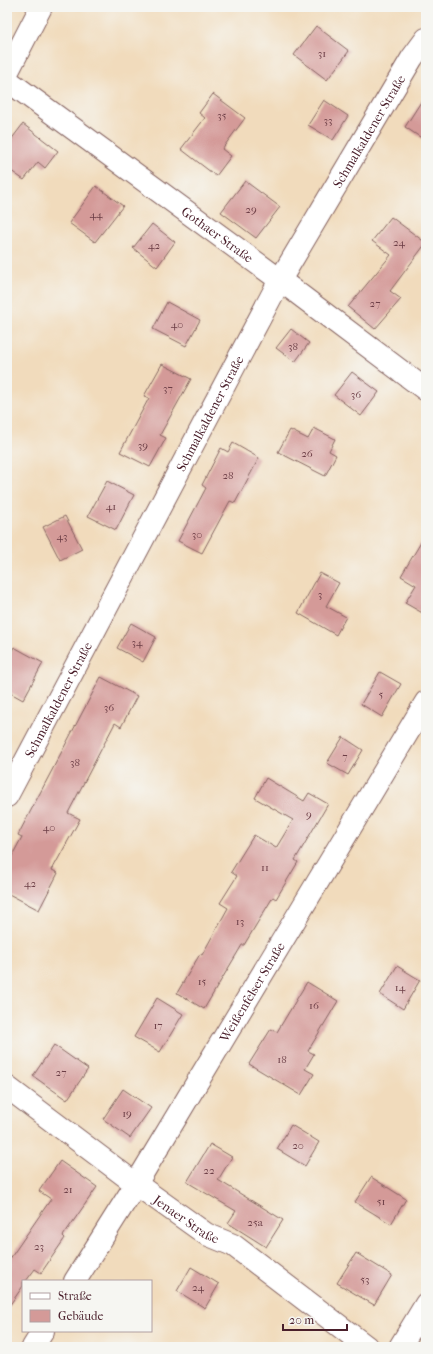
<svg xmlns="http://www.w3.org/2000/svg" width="433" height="1354" font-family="'IM FELL French Canon',serif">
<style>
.building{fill:#d49a98}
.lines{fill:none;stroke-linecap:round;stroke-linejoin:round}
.minor-casing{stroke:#84615e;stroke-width:24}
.minor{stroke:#fff;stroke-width:22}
.labels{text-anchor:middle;stroke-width:3;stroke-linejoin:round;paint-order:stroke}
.number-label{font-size:11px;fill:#6c3e46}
.street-label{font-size:13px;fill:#4a1f2b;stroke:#f6f6f2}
</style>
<rect width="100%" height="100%" fill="#f6f6f2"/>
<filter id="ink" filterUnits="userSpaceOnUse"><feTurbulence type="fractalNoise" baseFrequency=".025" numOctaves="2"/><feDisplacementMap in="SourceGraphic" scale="8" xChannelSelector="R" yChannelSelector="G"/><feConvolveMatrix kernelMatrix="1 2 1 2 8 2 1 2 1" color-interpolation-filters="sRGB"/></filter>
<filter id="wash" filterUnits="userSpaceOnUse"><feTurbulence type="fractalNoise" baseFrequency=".012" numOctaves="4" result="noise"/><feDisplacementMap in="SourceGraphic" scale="16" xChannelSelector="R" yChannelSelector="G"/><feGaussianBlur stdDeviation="0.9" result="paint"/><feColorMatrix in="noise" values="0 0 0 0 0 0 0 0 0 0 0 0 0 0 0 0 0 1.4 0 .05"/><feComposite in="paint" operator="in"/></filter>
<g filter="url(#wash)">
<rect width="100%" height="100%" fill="#f1dbbc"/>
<g id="blocks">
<g class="building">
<path d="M316,26L349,51L327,80L294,55Z"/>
<path d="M213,94L245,118L222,149L231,156L216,176L181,149L205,118L199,113Z"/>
<path d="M426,94V141L405,127Z"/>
<path d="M324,100L348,116L333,140L308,125Z"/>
<path d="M23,124L58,151L45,168L38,162L24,180L7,168V145Z"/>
<path d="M245,181L280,207L256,238L221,212Z"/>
<path d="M96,186L123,206L95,242L69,223Z"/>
<path d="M391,217L426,243L390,291L401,299L375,329L348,307L391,255L372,241Z"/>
<path d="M152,224L175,242L157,267L133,248Z"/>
<path d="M167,302L200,320L186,346L153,329Z"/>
<path d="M291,329L309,343L295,362L276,348Z"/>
<path d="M162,364L191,379L160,435L166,438L150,467L120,452L149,398L144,396Z"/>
<path d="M352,372L379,392L361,416L334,395Z"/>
<path d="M314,428L335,439L329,451L336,455L325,476L278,452L290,430L308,439Z"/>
<path d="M233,443L259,458L235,503L230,501L202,553L178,541L206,488L202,485L221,448L228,452Z"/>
<path d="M107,481L134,495L116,530L88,516Z"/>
<path d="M65,516L82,549L60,560L43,527Z"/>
<path d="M426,534V615L405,603L416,585L401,576Z"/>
<path d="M320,573L339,583L326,606L346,617L336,635L298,613Z"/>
<path d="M131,623L156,637L143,662L117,648Z"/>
<path d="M14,647L43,663L23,700L7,691V660Z"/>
<path d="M380,672L401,684L382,717L361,704Z"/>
<path d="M101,677L137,696L121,727L115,723L68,813L80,819L52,870L58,873L39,910L7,893V865L22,837L18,835Z"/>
<path d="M343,737L363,750L348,775L327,763Z"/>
<path d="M266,778L304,801L309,793L328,804L295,860L298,862L276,899L273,897L244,945H242L204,1009L177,993L200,954L202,955L228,908L220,903L237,876L231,872L254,835L276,848L293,820L255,798Z"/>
<path d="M397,966L420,980L403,1009L380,994Z"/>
<path d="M307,982L338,1001L308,1051L314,1054L305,1069L314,1074L301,1095L249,1064L271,1029L277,1032Z"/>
<path d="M157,998L183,1014L160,1052L134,1037Z"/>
<path d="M54,1045L88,1069L67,1100L33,1076Z"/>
<path d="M123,1089L151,1108L130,1138L103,1119Z"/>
<path d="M291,1125L319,1142L305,1166L277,1149Z"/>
<path d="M210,1144L232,1157L218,1180L283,1220L266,1247L228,1223L236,1211L187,1182Z"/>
<path d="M60,1161L97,1187L63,1236L65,1238L41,1273L35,1269L26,1281H23V1286L7,1309V1263L51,1199L39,1191Z"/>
<path d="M371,1177L406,1199L391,1224L355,1202Z"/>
<path d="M356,1253L392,1275L374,1305L337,1283Z"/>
<path d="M191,1267L219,1284L205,1308L177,1291Z"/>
</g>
</g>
</g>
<g filter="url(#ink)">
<use href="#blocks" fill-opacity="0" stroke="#84615e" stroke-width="1"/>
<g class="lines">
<g class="minor-casing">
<g id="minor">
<path d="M7,73L41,7"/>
<path id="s1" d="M7,80L280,280L426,390"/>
<path id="s2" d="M7,796L280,280L412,58L426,39"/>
<path id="s3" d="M7,1087L136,1184L206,1234L233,1245L367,1347"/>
<path id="s4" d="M75,1281L136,1184L426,702"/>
<path d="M33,1347L43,1331"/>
<path d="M400,1347L426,1304"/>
</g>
</g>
<use href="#minor" class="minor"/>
</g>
</g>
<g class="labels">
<g class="number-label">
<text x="322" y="57">31</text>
<text x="222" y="119">35</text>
<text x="328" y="124">33</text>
<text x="251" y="213">29</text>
<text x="96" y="218">44</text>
<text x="399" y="246">24</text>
<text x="154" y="249">42</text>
<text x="375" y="307">27</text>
<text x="177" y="328">40</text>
<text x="293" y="350">38</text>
<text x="168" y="392">37</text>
<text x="356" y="398">36</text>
<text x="143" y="449">39</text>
<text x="307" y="457">26</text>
<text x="228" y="479">28</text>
<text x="111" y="510">41</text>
<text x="197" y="538">30</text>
<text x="62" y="540">43</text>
<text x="320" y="598">3</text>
<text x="137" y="646">34</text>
<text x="381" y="698">5</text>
<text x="109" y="711">36</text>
<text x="345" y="760">7</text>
<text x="75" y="766">38</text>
<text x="309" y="818">9</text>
<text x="49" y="831">40</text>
<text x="265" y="871">11</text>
<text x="30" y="887">42</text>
<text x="240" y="925">13</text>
<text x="202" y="985">15</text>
<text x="400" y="991">14</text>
<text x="314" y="1009">16</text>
<text x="158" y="1029">17</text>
<text x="282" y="1063">18</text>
<text x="61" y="1076">27</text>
<text x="127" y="1117">19</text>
<text x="298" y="1149">20</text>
<text x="209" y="1174">22</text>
<text x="68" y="1193">21</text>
<text x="381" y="1205">51</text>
<text x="255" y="1226">25a</text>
<text x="39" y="1250">23</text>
<text x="365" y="1283">53</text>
<text x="198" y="1291">24</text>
</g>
<g class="street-label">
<text dy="5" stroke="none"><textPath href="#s2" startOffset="757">Schmalkaldener Straße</textPath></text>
<text dy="5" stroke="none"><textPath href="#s1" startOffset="261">Gothaer Straße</textPath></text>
<text dy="5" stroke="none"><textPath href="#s2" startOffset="433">Schmalkaldener Straße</textPath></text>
<text dy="5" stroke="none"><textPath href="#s2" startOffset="109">Schmalkaldener Straße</textPath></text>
<text dy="5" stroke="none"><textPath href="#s4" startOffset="339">Weißenfelser Straße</textPath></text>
<text dy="5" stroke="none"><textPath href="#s3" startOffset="223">Jenaer Straße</textPath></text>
</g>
</g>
<rect width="433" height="1354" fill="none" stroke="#f6f6f2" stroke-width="24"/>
<rect x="22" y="1280" width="130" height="52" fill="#f6f6f2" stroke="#b1a0a2"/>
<rect x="30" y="1293" width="20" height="6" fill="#ffffff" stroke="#b1a0a2"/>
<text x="58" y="1300" font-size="12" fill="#4a1f2b">Straße</text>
<rect x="30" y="1310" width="20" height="12" fill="#d49a98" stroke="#b1a0a2"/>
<text x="58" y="1320" font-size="12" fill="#4a1f2b">Gebäude</text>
<path d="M283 1324v6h64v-6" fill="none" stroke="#4a1f2b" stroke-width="2"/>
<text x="289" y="1324" font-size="12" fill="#4a1f2b" stroke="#f6f6f2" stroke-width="3" paint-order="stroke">20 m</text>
</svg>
